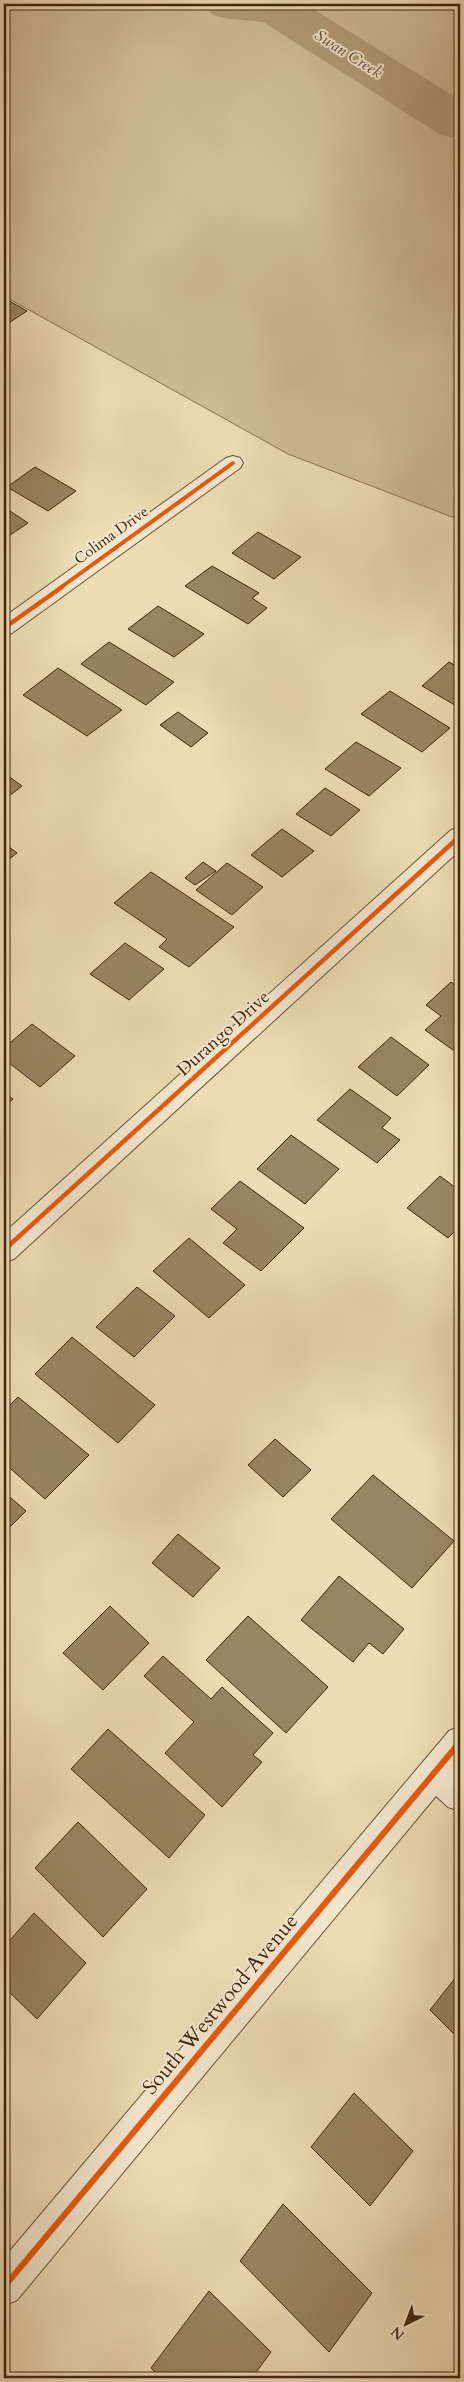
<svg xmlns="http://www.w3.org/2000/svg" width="464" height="2382" font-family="Cardo,serif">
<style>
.green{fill:#cfbd98;stroke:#867252}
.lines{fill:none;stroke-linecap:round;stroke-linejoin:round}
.river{fill:#b29e7b;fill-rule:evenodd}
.building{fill:#998563;stroke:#3e260b}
.street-casing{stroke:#6a5436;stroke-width:2}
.street{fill:#f3e8cf;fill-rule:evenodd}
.cycleway-far2-casing{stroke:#f3e8cf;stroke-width:5.5}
.cycleway-far1-casing{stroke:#f3e8cf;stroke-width:8}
.cycleway-casing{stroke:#f3e8cf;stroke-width:9}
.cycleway-far2{stroke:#e8590c;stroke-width:4}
.cycleway-far1{stroke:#e8590c;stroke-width:4.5}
.cycleway{stroke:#e8590c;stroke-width:6}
.labels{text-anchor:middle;stroke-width:4;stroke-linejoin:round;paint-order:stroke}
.far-street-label{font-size:15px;fill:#3e260b;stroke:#f3e8cf}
.far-water-label{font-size:16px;font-style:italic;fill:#614a2d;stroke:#f3e8cf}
.street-label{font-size:18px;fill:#3e260b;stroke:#f3e8cf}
.near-street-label{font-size:21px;fill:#3e260b;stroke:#f3e8cf}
</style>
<rect width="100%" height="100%" fill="#eddcb5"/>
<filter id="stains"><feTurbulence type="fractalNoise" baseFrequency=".004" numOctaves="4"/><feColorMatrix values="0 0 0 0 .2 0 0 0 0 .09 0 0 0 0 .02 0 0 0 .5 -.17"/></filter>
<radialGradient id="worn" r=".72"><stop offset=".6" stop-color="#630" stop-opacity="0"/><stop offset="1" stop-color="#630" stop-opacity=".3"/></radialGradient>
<path class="green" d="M4,4H460V520L288,454L4,296Z"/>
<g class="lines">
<path class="river" d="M205,4H305L460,100V139L441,135L263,22L230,19L212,15Z"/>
</g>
<g class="building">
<path d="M4,298L27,311L4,326Z"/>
<path d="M35,467L76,491L48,511L7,487Z"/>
<path d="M4,507L28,523L4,539Z"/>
<path d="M258,532L301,557L274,579L232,553Z"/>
<path d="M212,566L259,593L252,598L267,608L248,624L185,586Z"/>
<path d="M158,606L204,634L174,657L128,629Z"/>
<path d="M109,642L174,682L146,705L81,664Z"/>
<path d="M449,662L460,668V708L422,686Z"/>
<path d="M58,668L122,710L87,736L23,695Z"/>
<path d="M390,691L450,728L422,752L361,714Z"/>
<path d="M178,712L208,733L191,747L160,725Z"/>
<path d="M356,742L401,768L369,796L325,769Z"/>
<path d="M4,773L22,786L4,800Z"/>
<path d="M325,788L360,810L331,836L296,814Z"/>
<path d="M282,829L314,851L282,877L251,855Z"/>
<path d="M4,843L17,853L4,863Z"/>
<path d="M203,862L216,871L195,885L185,878Z"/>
<path d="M227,863L263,887L232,915L196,890Z"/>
<path d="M151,872L234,927L189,967L159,947L167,939L114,903Z"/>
<path d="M125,943L164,969L129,1000L90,974Z"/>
<path d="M451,982L460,989V1055L425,1030L441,1016L426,1005Z"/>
<path d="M32,1024L75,1056L40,1087L4,1059V1048Z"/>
<path d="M391,1037L429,1065L397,1096L358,1067Z"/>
<path d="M350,1089L391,1118L382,1128L400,1140L377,1163L317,1120Z"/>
<path d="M4,1093L13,1099L4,1107Z"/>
<path d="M291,1135L339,1169L305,1204L257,1169Z"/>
<path d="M440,1176L460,1191V1226L448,1238L407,1208Z"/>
<path d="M240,1181L304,1228L261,1271L223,1243L237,1229L211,1209Z"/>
<path d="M189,1238L245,1285L209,1318L153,1271Z"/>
<path d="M137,1287L175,1316L134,1357L96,1327Z"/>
<path d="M72,1337L155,1405L118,1443L35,1374Z"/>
<path d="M18,1397L89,1455L45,1499L4,1463V1411Z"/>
<path d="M275,1439L311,1470L283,1497L248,1465Z"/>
<path d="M373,1475L454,1541L412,1588L331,1519Z"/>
<path d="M4,1492L26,1511L4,1533Z"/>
<path d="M178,1534L220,1568L193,1597L152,1563Z"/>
<path d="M339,1576L404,1629L383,1654L369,1643L353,1662L301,1620Z"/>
<path d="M110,1606L149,1643L103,1690L63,1653Z"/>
<path d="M248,1616L328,1687L286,1733L206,1660Z"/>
<path d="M163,1656L211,1699L222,1687L273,1733L253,1755L262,1762L222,1807L165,1753L194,1722L144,1676Z"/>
<path d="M108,1729L205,1815L169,1858L71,1769Z"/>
<path d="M78,1822L147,1889L103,1937L35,1868Z"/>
<path d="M34,1913L86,1963L37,2019L4,1987V1947Z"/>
<path d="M460,1972V2040L430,2010Z"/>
<path d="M354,2093L413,2151L370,2206L311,2147Z"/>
<path d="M283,2204L372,2293L329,2352L240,2261Z"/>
<path d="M209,2291L271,2352L252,2378H161L151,2368Z"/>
</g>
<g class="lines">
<g class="street-casing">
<g id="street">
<path d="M233,456L240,458L243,463L240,468L12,633L4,636V617L226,458Z"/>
<path d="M460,827V850L14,1259L4,1262V1233L451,830Z"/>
<path d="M460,1726V1767L457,1771L460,1774V1811L448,1807L436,1796L17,2300L4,2306V2258L449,1731Z"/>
</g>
</g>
<use href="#street" class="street"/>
<g class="cycleway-far2-casing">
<path id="cycleway-far2" d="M60,588L233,463"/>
</g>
<g class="cycleway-far1-casing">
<g id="cycleway-far1">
<path d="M4,628L62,587"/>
<path d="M4,1250L460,836"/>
</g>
</g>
<g class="cycleway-casing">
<path id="cycleway" d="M4,2287L460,1742"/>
</g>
<use href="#cycleway-far2" class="cycleway-far2"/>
<use href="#cycleway-far1" class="cycleway-far1"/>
<use href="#cycleway" class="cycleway"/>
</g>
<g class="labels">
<g class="far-street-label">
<text transform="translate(111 535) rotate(-36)" y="5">Colima Drive</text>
</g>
<g class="far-water-label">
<text transform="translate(349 53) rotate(32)" y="6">Swan Creek</text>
</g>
<g class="street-label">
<text transform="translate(223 1033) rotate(-42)" y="6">Durango Drive</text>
</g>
<g class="near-street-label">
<text transform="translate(220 2004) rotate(-50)" y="7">South Westwood Avenue</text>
</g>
</g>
<rect width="464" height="2382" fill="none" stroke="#eddcb5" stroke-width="20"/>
<rect x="5" y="5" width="454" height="2372" fill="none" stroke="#3e260b" stroke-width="2.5"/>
<rect x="10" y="10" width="444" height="2362" fill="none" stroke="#3e260b"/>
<g transform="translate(406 2324) rotate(222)" stroke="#f3e8cf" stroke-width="4" paint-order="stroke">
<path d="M0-4L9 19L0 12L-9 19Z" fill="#3e260b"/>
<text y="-8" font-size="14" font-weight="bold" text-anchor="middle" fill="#3e260b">N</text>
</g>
<rect width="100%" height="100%" filter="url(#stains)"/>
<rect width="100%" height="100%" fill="url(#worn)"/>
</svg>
